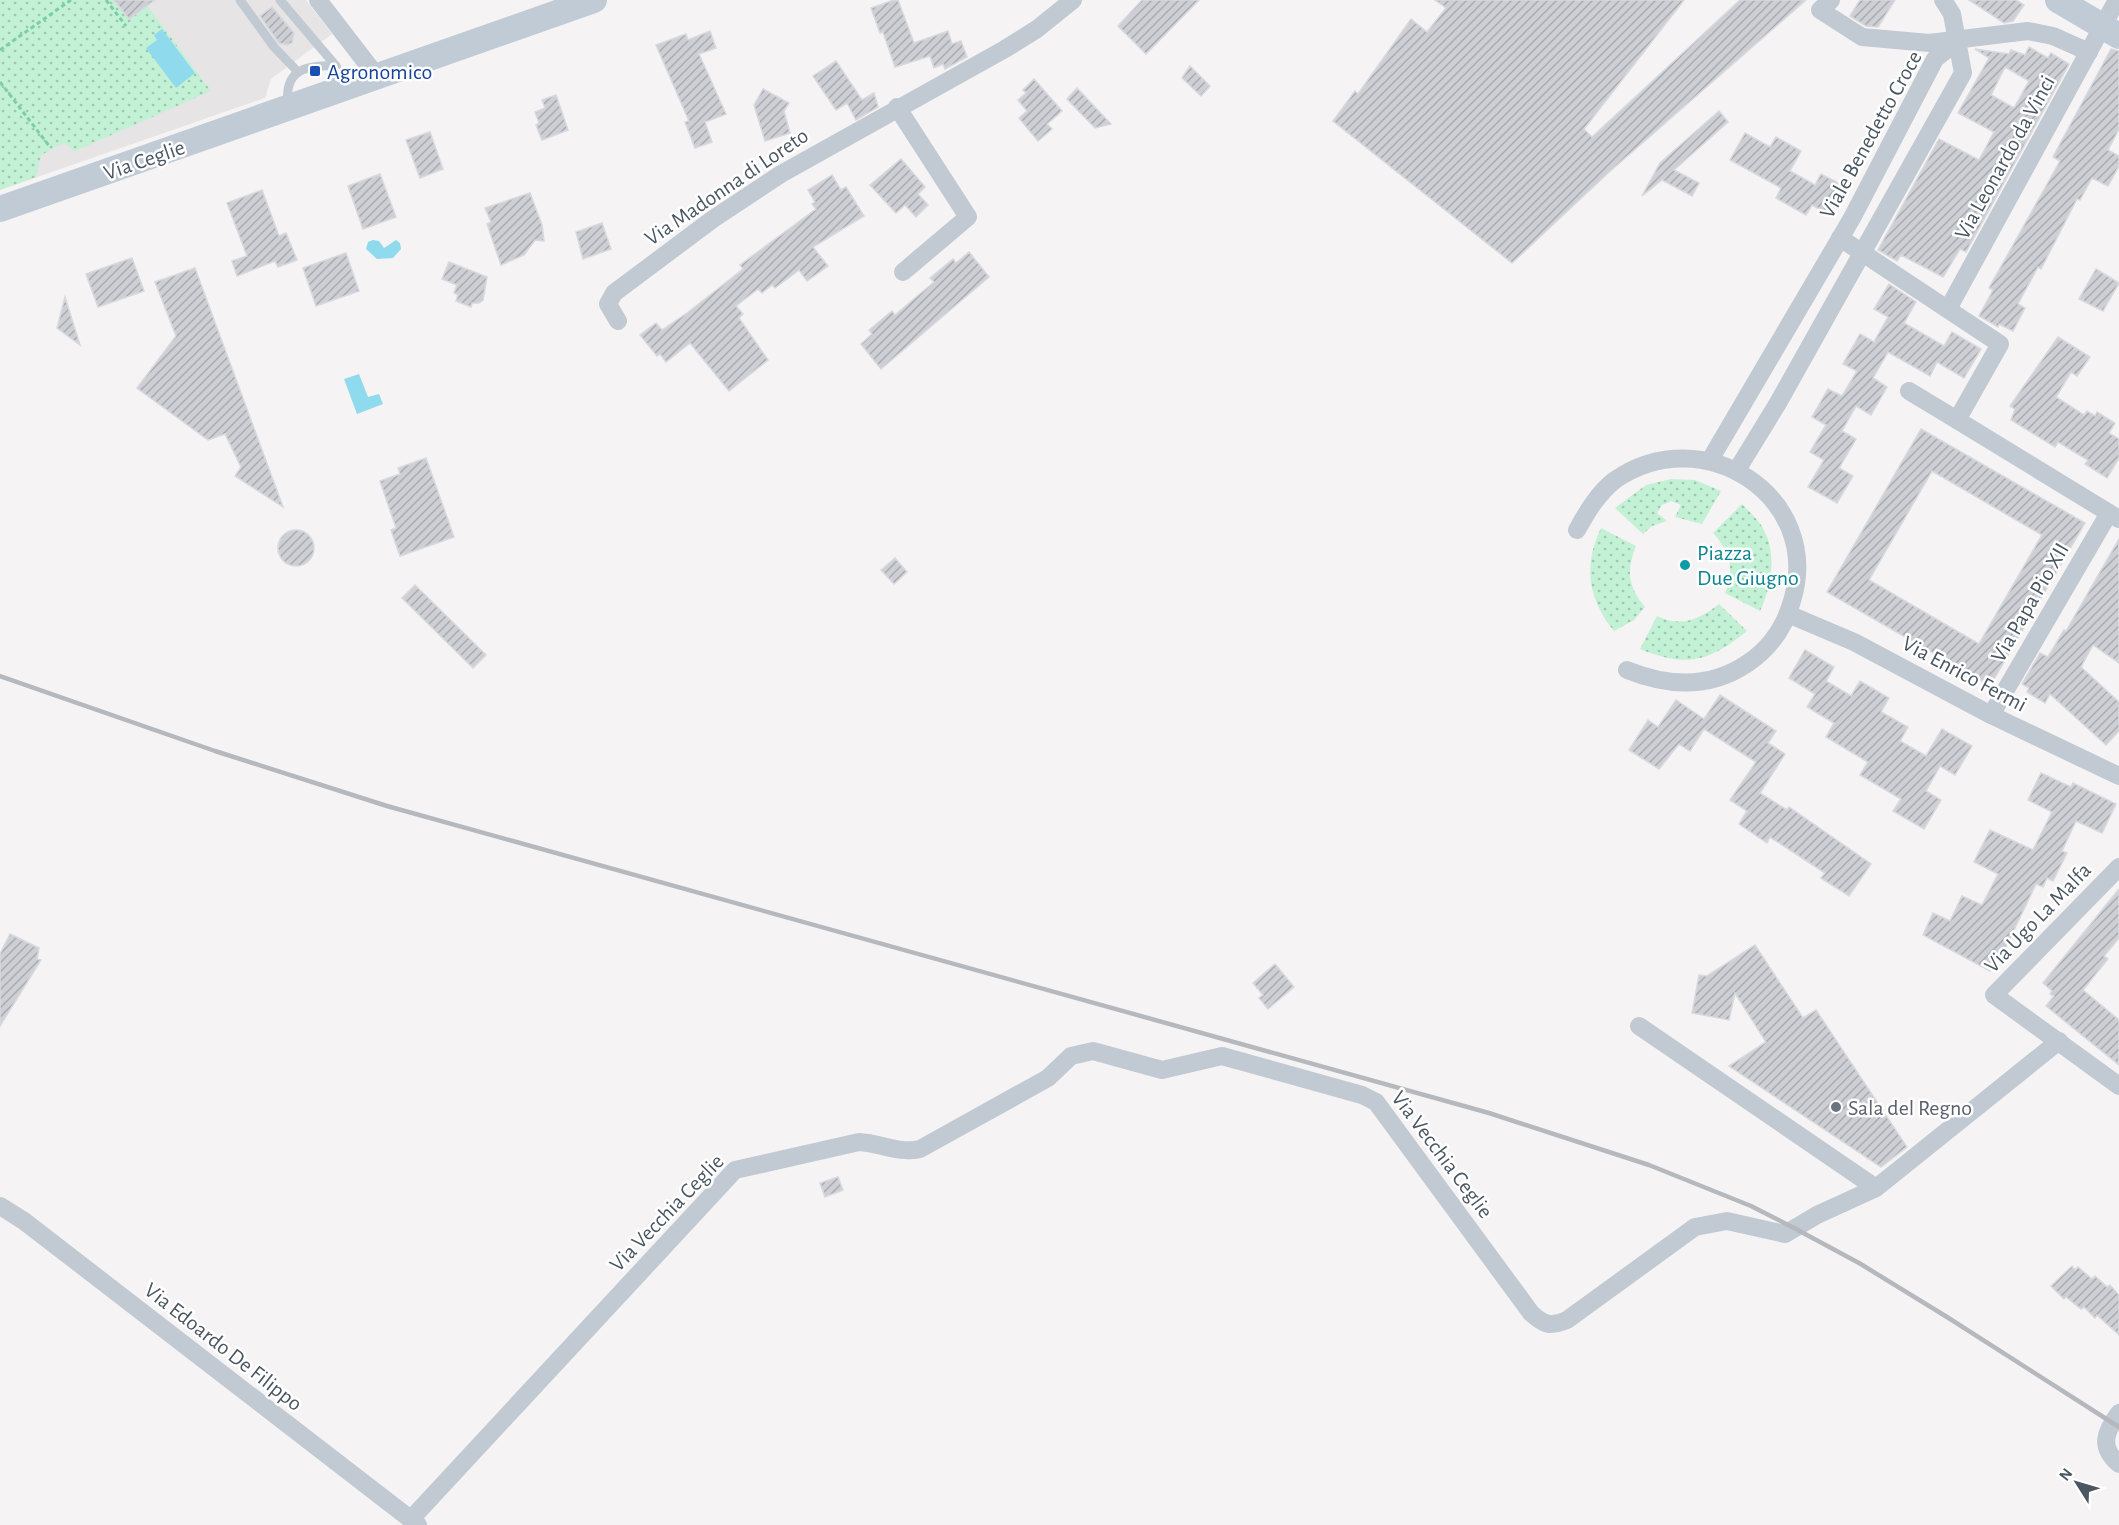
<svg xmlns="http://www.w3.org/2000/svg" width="2119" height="1525" font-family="'Alegreya Sans',sans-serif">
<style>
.education{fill:#e6e4e5}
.grass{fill:url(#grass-dots)}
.water{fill:#90daee}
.building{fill:url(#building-hatch);stroke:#d7d9de;stroke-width:1.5;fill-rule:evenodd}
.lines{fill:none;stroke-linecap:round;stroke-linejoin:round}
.path{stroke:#7ad0a6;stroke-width:3;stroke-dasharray:4.5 3;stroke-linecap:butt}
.lane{stroke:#c1cad2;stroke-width:9}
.street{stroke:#c1cad2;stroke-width:18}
.secondary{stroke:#c1cbd6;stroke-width:26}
.rail{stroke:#b5b8bd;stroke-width:4.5}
.transit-dot{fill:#1a4fb4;stroke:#fff;stroke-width:2}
.culture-dot{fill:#0f9aa8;stroke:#fff;stroke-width:2}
.worship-dot{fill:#6b7280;stroke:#fff;stroke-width:2}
.labels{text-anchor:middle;stroke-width:5;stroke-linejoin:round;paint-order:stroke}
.transit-label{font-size:22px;fill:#164399;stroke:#fff;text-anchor:start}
.street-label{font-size:22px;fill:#4a5661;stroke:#fff}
.culture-label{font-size:22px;fill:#0d838f;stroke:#fff;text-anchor:start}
.worship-label{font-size:22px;fill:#5b616d;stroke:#fff;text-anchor:start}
</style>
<defs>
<pattern id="grass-dots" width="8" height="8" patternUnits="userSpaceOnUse" patternTransform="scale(1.5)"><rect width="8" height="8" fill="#c3f1d5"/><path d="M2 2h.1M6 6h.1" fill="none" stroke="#a0c6b0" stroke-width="1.8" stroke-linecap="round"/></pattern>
<pattern id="building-hatch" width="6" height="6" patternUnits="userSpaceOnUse" patternTransform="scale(1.5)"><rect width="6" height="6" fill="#cdcfd5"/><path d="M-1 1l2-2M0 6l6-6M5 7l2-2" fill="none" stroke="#a8abb0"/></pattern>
</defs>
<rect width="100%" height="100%" fill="#f5f3f3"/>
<path class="education" d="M0,0H306L332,34L271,79L265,98L0,190Z"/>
<g class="grass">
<path d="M0,0H143L211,91L75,151L64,143L41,155L36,177L0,190Z"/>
<path d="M1671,479L1695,480L1721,491L1702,524L1675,517L1681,505L1671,501L1662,505L1657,513L1667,521L1652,526L1643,534L1615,508L1646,485Z"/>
<path d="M1742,504C1749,511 1756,518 1761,525C1778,551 1772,585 1760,611L1725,593C1735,570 1730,551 1713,533Z"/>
<path d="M1601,528L1636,546C1626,572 1628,586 1645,607L1634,620L1614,631C1588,599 1583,565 1601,528Z"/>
<path d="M1719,604L1747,631C1709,662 1686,668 1640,649L1657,616C1681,628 1700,619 1719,604Z"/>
</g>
<g class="water">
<path d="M162,29L195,73L176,88L146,48L157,40L154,35Z"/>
<path d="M373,240L379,241L384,248L396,240L400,243L401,249L393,258L377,259L366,249L368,242Z"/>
<path d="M359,374L368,397L379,394L383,404L357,414L344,379Z"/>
</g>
<g class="building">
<path d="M114,0H155L129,19Z"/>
<path d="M894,0H898L914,43L948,31L952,44L961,41L967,57L945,69L943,64L934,68L930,56L895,67L883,32L880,33L871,8Z"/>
<path d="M1142,0H1199L1146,54L1118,26Z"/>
<path d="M1435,0H1684L1584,129L1592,137L1740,0H1806L1608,173L1512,263L1333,121L1355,91L1358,94L1411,19L1427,32L1446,8Z"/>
<path d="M1860,0H1895L1878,27L1866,26L1850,16Z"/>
<path d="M1969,0H2016L2024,5L2013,21L2004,23Z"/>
<path d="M272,7L294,33L292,43L287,45L279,43L260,16Z"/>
<path d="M710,31L716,48L699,54L726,114L705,122L712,142L695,148L685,122L689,121L656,45L686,34L688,40Z"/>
<path d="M2029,47L2048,58L2051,53L2069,64L1966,252L1960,249L1943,277L1901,255L1897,261L1878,250L1939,139L1979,160L1994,132L1958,113L1989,58L1975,49L2009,54L2011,50L2025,55ZM2005,67L2029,81L2014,108L1991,95Z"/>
<path d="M2111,49L2119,51V129L2108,150L2119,156V166L2108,186L2092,178L2080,200L2077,199L2041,269L2038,267L2018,304L2025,308L2013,331L1999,324L1998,327L1979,316L1993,290L1989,288L2060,161L2053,157Z"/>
<path d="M836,61L862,100L874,93L878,107L856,120L847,103L836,110L813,76Z"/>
<path d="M1190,66L1210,86L1201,96L1182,78Z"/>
<path d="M1034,79L1062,111L1047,124L1052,129L1038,141L1019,118L1027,111L1018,100L1026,93L1023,90Z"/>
<path d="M1077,88L1111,124L1095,128L1067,99Z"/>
<path d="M763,89L789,103L784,111L790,133L765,141L754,105Z"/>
<path d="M556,95L568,130L542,140L536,125L539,123L535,112L545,108L542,100Z"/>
<path d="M1719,111L1728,122L1674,170L1699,183L1692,196L1662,180L1642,196L1660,163Z"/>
<path d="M430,132L443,169L420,178L406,140Z"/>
<path d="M1745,133L1770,147L1776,137L1801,151L1790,171L1815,185L1821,174L1846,187L1830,215L1812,205L1806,215L1776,198L1781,188L1730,160Z"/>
<path d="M901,159L925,187L918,194L928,205L916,217L905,205L896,213L870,185Z"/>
<path d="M380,174L396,217L363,229L348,186Z"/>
<path d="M832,175L841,190L846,187L864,216L813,247L828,266L807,281L799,270L775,288L772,285L762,293L758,289L736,306L743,314L739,318L768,360L729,391L690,343L666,362L660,354L657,356L640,335L656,323L662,330L687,313L743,269L740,265L816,209L812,204L815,202L808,190Z"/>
<path d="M728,186L732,193L716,203L713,194Z"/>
<path d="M262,190L279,236L286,233L297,260L278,267L275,261L237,276L232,261L247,256L227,203Z"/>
<path d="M530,193L542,225L544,241L535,240L524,255L501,265L487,224L491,222L485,208Z"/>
<path d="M602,223L611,249L583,259L576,232Z"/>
<path d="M969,252L989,277L881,369L861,344L872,334L869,330L892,311L895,315L922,292L934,282L930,278L953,259L956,263Z"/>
<path d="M346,253L359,291L316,306L303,268Z"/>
<path d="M132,258L144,291L98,307L86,274Z"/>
<path d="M449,262L487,277L483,300L479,303H472L471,307L456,301L458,295L454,293L457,285L442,279Z"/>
<path d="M195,268L283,507L235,476L241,467L225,434L208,440L137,388L176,336L155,282Z"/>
<path d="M2096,269L2119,283L2103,311L2079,299Z"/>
<path d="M1889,284L1916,302L1904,323L1944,346L1952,332L1981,349L1964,378L1937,362L1930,376L1888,352L1873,378L1887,387L1871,415L1856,406L1842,431L1856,439L1839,468L1853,476L1837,503L1808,487L1824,460L1810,452L1826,425L1812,417L1828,389L1842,396L1857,371L1843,364L1860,334L1874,342L1888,317L1874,309Z"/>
<path d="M65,297L80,345L57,328Z"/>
<path d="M2058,337L2090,357L2077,376L2071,372L2056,397L2084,415L2087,411L2095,416L2097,412L2115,423L2109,433L2119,439V458L2107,478L2085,464L2088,460L2081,456L2058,442L2055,447L2011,420L2015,409L2010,406Z"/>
<path d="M1921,429L2085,523L1990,686L1827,592ZM1932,471L2042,535L1979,644L1869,580Z"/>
<path d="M426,458L454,537L400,556L391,530L396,528L380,481L400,474L398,468Z"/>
<circle cx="296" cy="548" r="18"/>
<path d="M2119,539V663L2093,645L2081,667L2119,702V731L2106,745L2050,694L2045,703L2027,692L2029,688L2022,684L2040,653L2048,657L2064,630L2066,631Z"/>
<path d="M895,558L907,572L894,584L881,570Z"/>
<path d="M415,585L486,655L473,668L402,598Z"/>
<path d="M1805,650L1834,667L1826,681L1851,696L1860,681L1889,698L1881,712L1908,727L1900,741L1926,756L1942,729L1972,746L1955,775L1940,766L1926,791L1941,800L1924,829L1893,811L1901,799L1860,775L1868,762L1826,737L1834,723L1807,707L1815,694L1789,678Z"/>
<path d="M1720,695L1776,731L1768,743L1785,754L1760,793L1787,810L1789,807L1871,864L1849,896L1821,878L1825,873L1770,837L1767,843L1739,824L1747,811L1730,800L1756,762L1704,729L1690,751L1679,744L1659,769L1629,750L1648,720L1658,727L1676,700L1704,719Z"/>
<path d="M2041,773L2071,787L2073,783L2116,804L2102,833L2076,821L2062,851L2067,853L2053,881L2047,878L2043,887L2036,884L2001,957L1997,955L1990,971L1923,935L1933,913L1950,921L1962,896L1982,905L1998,874L1974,862L1990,830L2033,850L2052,812L2028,800Z"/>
<path d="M2119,889V938L2104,956L2108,959L2083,990L2119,1020V1065L2046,1006L2054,996L2050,994L2052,991L2043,983Z"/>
<path d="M10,934L39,948L37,959L41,960L0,1026V954Z"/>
<path d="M1755,945L1803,1018L1816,1010L1907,1147L1881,1167L1729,1066L1766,1042L1735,993L1729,1020L1692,1013L1699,975L1707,976Z"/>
<path d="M1275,964L1294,987L1268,1009L1259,998L1263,995L1253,983Z"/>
<path d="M838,1177L843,1190L825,1197L820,1183Z"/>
<path d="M2072,1266L2075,1270L2078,1267L2092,1279L2095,1276L2107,1287L2110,1285L2119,1295V1335L2097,1315L2095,1318L2084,1307L2081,1309L2066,1297L2064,1299L2051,1286Z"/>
</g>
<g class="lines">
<g class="path">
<path d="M106,0L126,26"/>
<path d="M0,50L71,0"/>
<path d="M0,82L50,147"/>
</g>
<g class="lane">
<path d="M240,0L274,47L298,72"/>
<path d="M280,0L336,66"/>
<path d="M288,104C284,70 306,64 336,66L343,87"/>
</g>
<g class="street">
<path d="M318,0L378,78"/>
<path d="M1831,0L1820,10L1862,37L1929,43L2028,31L2053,36L2089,52"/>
<path d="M897,107L968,217L903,272"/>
<path d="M1840,238L2000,344L1957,420L2119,519"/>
<path d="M1948,309L2117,0"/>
<path d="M618,321L608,304L614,293L713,219L781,174L1005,49L1037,29L1073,0"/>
<path d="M1909,391L1957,420"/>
<path d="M1710,460L1852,218L1935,59L1958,41"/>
<path d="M1737,470L1778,403L1963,73L1952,14L1943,0"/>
<path d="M1577,530C1587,512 1598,493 1615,480C1702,419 1824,496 1792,601C1785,626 1770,648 1748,663C1710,689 1669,687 1627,670"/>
<path d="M1788,614L1854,642L1991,715L2119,776"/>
<path d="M1991,715L2109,513"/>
<path d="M2119,867L1994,995L2119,1086"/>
<path d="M1639,1026L1876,1188"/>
<path d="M0,1206L24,1221L418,1525"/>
<path d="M2119,1413C2105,1432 2099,1447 2119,1464"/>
<path d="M411,1519L735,1170L859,1142C881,1143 898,1154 920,1149L1048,1078L1071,1056L1093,1051L1162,1070L1222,1056L1362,1095L1376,1102L1531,1313C1544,1325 1550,1327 1567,1320L1695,1227L1727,1221L1785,1234L1817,1215L1876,1188L2059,1041"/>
</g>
<g class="secondary">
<path d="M2058,0L2119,36"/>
<path d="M0,209L594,0"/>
</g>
<path class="rail" d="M0,676L215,751L387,806L1489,1113L1649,1165L1751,1206L1794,1228L1859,1263L1947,1317L2119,1427"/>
</g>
<rect class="transit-dot" x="309" y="65" width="12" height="12" rx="3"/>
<circle class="culture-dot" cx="1685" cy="565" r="6"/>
<circle class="worship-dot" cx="1836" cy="1107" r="6"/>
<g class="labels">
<g class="transit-label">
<text x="327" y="79">Agronomico</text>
</g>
<g class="street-label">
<text transform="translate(1870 134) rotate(-61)" y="8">Viale Benedetto Croce</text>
<text transform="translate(2004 157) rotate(-61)" y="8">Via Leonardo da Vinci</text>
<text transform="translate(144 159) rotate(-19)" y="8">Via Ceglie</text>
<text transform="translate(726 186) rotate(-34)" y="8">Via Madonna di Loreto</text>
<text transform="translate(2029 602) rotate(-60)" y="8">Via Papa Pio XII</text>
<text transform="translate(1965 673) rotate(28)" y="8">Via Enrico Fermi</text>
<text transform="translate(2037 917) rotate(-46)" y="8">Via Ugo La Malfa</text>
<text transform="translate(1443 1154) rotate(53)" y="8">Via Vecchia Ceglie</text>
<text transform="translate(666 1212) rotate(-46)" y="8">Via Vecchia Ceglie</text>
<text transform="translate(224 1346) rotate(38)" y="8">Via Edoardo De Filippo</text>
</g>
<g class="culture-label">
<text x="1697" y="560">Piazza<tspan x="1697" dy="25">Due Giugno</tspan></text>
</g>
<g class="worship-label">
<text x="1848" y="1115">Sala del Regno</text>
</g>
</g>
<g transform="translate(2077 1483) rotate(307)" stroke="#ffffff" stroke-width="4.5" paint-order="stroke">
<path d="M0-4.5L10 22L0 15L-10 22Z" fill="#4a5661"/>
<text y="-9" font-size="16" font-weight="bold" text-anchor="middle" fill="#4a5661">N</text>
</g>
</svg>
